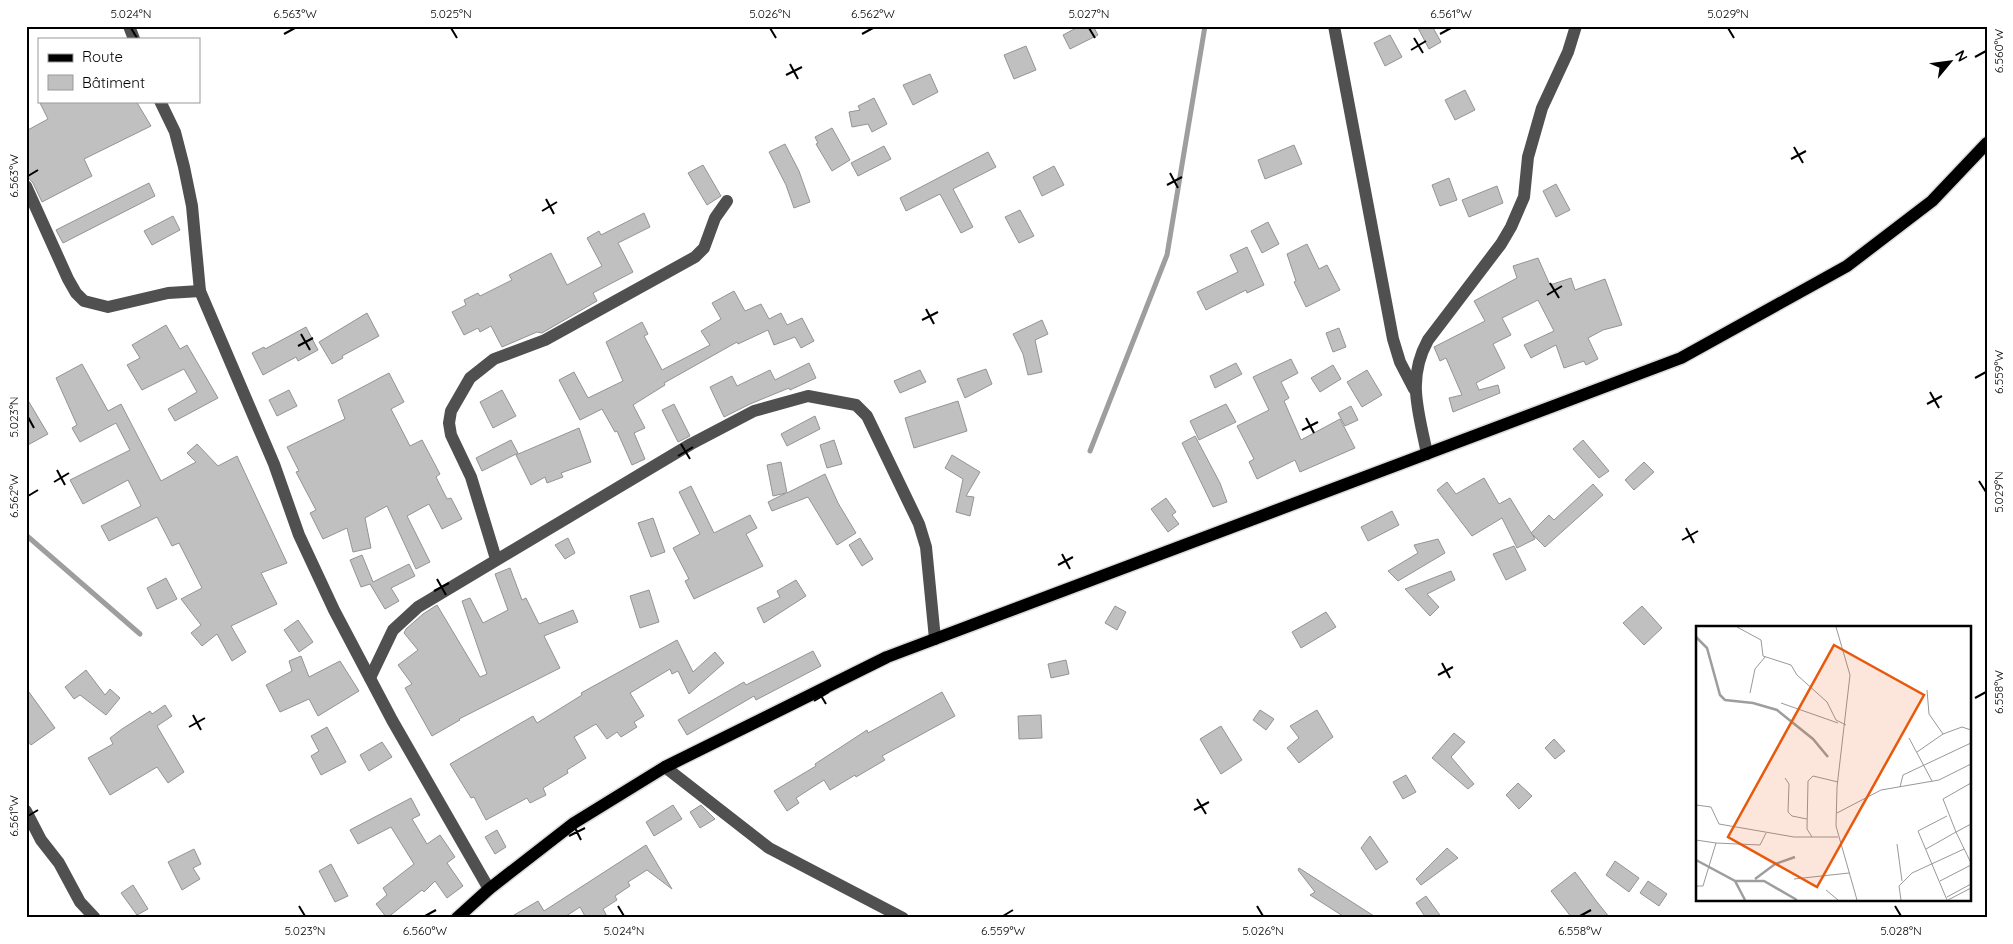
<svg xmlns="http://www.w3.org/2000/svg" width="2013" height="944" font-family="Quicksand,sans-serif">
<style>
.lines{fill:none;stroke-linecap:round;stroke-linejoin:round}
.stream{stroke:#9e9e9e;stroke-width:5}
.building{fill:#c0c0c0;stroke:#949494}
.major-casing{stroke:#dbdbdb;stroke-width:15}
.minor{stroke:#505050;stroke-width:12}
.major{stroke:#000;stroke-width:12}
.ticks{fill:none;stroke:#000;stroke-width:2}
.inset-river{fill:none;stroke:#9e9e9e;stroke-width:2.5}
.inset-road{fill:none;stroke:#999;stroke-width:1}
.view{fill:#e8590c;fill-opacity:0.15;stroke:#e8590c;stroke-width:2.5}
.inset-edge{fill:none;stroke:#000;stroke-width:2.5}
.neatline{fill:none;stroke:#000;stroke-width:2}
.ticks-label{font-size:12px;text-anchor:middle;fill:#000}
</style>
<rect width="100%" height="100%" fill="#fff"/>
<g class="lines">
<g class="stream">
<path d="M1090,451L1167,255L1205,26"/>
<path d="M26,535L140,634"/>
</g>
</g>
<g class="building">
<path d="M1080,26H1093L1098,35L1070,49L1063,35Z"/>
<path d="M1417,26H1432L1441,42L1429,49Z"/>
<path d="M1390,35L1402,57L1385,66L1374,43Z"/>
<path d="M1026,46L1036,70L1014,79L1004,55Z"/>
<path d="M930,74L938,92L913,105L903,85Z"/>
<path d="M1465,90L1475,110L1455,120L1445,100Z"/>
<path d="M874,98L887,124L872,132L868,124L852,127L849,112L860,110L858,106Z"/>
<path d="M39,101H136L151,126L84,159L92,176L42,202L33,183L26,175V131L48,119Z"/>
<path d="M832,128L850,160L832,171L816,144L818,143L815,137Z"/>
<path d="M785,144L799,171L810,202L794,208L786,185L769,152Z"/>
<path d="M1294,145L1302,164L1265,179L1258,160Z"/>
<path d="M884,146L891,159L858,176L851,163Z"/>
<path d="M988,152L996,167L953,189L973,227L961,233L940,194L906,211L900,198Z"/>
<path d="M703,165L721,196L707,205L688,173Z"/>
<path d="M1054,166L1064,185L1042,196L1033,177Z"/>
<path d="M1449,178L1457,200L1440,206L1432,185Z"/>
<path d="M149,183L155,196L63,243L56,230Z"/>
<path d="M1556,184L1570,210L1556,217L1543,191Z"/>
<path d="M1497,186L1503,203L1469,217L1462,200Z"/>
<path d="M1020,210L1034,236L1019,243L1005,217Z"/>
<path d="M644,213L650,227L618,243L633,272L593,293L597,301L542,333L537,332L502,347L491,326L480,332L478,328L464,335L452,312L466,305L464,300L478,293L480,296L512,280L509,275L551,253L567,285L602,266L587,238L599,231L601,235Z"/>
<path d="M173,216L180,230L152,245L144,231Z"/>
<path d="M1268,222L1279,244L1262,253L1251,231Z"/>
<path d="M1307,244L1319,269L1327,265L1340,290L1306,307L1294,282L1296,281L1287,254Z"/>
<path d="M1247,247L1264,285L1247,293L1246,290L1206,310L1197,292L1238,272L1230,255Z"/>
<path d="M1538,258L1550,285L1571,278L1575,290L1605,279L1622,325L1603,330L1588,338L1598,359L1586,365L1584,361L1564,368L1556,345L1531,358L1524,345L1554,331L1538,300L1502,318L1511,335L1493,344L1505,368L1476,383L1479,390L1498,385L1500,393L1453,412L1449,398L1462,395L1446,358L1440,361L1434,347L1485,321L1474,301L1517,278L1513,266Z"/>
<path d="M734,291L745,311L761,304L769,319L781,313L787,325L802,318L814,341L801,348L795,337L774,345L768,330L738,344L737,342L664,383L665,385L633,405L645,428L634,433L645,459L632,465L617,431L615,432L602,409L580,420L559,380L574,372L588,398L623,381L606,342L642,322L648,334L644,336L662,370L710,345L701,331L721,319L712,303Z"/>
<path d="M367,313L379,336L342,356L343,358L332,364L319,342Z"/>
<path d="M1042,320L1048,334L1035,340L1042,372L1028,375L1023,354L1013,334Z"/>
<path d="M166,325L180,349L187,345L218,398L175,421L168,409L197,392L184,369L142,390L127,365L140,358L132,345Z"/>
<path d="M306,327L318,350L298,361L296,357L263,375L252,353L264,347L265,349Z"/>
<path d="M1339,328L1346,347L1333,352L1326,333Z"/>
<path d="M1291,359L1298,373L1281,382L1289,398L1284,401L1301,440L1340,419L1355,448L1300,472L1295,460L1257,479L1249,462L1254,459L1237,426L1269,410L1253,377Z"/>
<path d="M809,363L816,378L790,390L789,388L750,404L724,417L710,387L732,376L737,386L770,370L775,380Z"/>
<path d="M1236,363L1242,374L1215,388L1210,376Z"/>
<path d="M82,364L108,411L121,404L161,481L196,462L187,453L197,444L218,466L237,456L287,563L261,573L277,604L231,626L246,652L232,661L217,634L202,646L191,633L201,625L181,599L202,588L179,543L172,546L157,517L109,541L101,526L141,506L128,480L83,504L70,480L130,450L116,423L80,442L72,428L77,425L56,378Z"/>
<path d="M1333,365L1341,379L1320,392L1311,378Z"/>
<path d="M986,369L992,384L965,398L957,379Z"/>
<path d="M920,370L926,382L900,393L894,381Z"/>
<path d="M1367,370L1382,395L1362,407L1347,382Z"/>
<path d="M389,373L404,402L391,409L410,446L422,440L440,474L436,477L447,499L451,498L462,519L442,529L429,504L407,516L430,562L416,569L387,506L365,518L371,548L353,552L347,528L323,539L310,513L316,510L296,472L299,471L287,447L345,419L338,400Z"/>
<path d="M289,390L297,406L277,416L269,400Z"/>
<path d="M502,390L516,416L493,428L480,402Z"/>
<path d="M26,397L48,434L26,446Z"/>
<path d="M958,401L967,431L914,448L905,418Z"/>
<path d="M674,404L690,436L678,442L662,410Z"/>
<path d="M1226,404L1236,422L1199,440L1190,421Z"/>
<path d="M1351,406L1358,420L1345,426L1338,413Z"/>
<path d="M815,416L820,429L787,446L781,434Z"/>
<path d="M579,428L591,462L561,473L563,477L547,483L545,477L531,485L516,455Z"/>
<path d="M1195,436L1220,483L1227,502L1213,507L1182,443Z"/>
<path d="M511,440L518,453L482,471L476,458Z"/>
<path d="M834,440L842,464L827,468L820,445Z"/>
<path d="M1583,440L1609,471L1599,478L1573,449Z"/>
<path d="M952,455L980,472L966,496L974,497L970,516L956,512L963,479L945,468Z"/>
<path d="M781,462L787,493L825,474L838,503L856,533L837,545L808,497L772,511L768,502L786,493L773,496L767,465Z"/>
<path d="M1644,462L1654,472L1634,490L1625,480Z"/>
<path d="M1484,478L1499,504L1510,498L1535,539L1517,548L1502,518L1472,536L1437,490L1447,482L1456,494Z"/>
<path d="M1593,484L1603,495L1545,547L1531,533L1549,515L1554,520Z"/>
<path d="M691,486L714,533L750,515L757,528L746,534L763,566L694,599L685,581L689,579L673,548L700,534L679,492Z"/>
<path d="M1166,498L1176,512L1172,515L1179,524L1168,532L1151,509Z"/>
<path d="M1392,511L1399,525L1368,541L1361,527Z"/>
<path d="M653,518L665,552L651,557L638,523Z"/>
<path d="M568,538L575,553L565,559L555,545Z"/>
<path d="M860,538L873,559L862,566L849,545Z"/>
<path d="M1438,539L1445,553L1398,581L1388,571L1418,553L1414,545Z"/>
<path d="M1514,546L1526,570L1506,580L1493,554Z"/>
<path d="M362,555L373,582L409,564L415,576L391,588L399,601L385,609L370,584L361,587L350,560Z"/>
<path d="M510,568L522,600L526,598L539,624L573,610L578,622L544,636L560,668L459,719L460,720L432,736L405,688L412,684L398,665L418,650L404,633L406,629L423,614L437,605L480,677L487,674L462,601L470,598L483,623L508,610L495,574Z"/>
<path d="M1451,571L1455,580L1427,594L1439,607L1430,616L1405,589Z"/>
<path d="M166,578L177,599L157,609L147,588Z"/>
<path d="M796,580L806,596L764,623L757,608L780,597L777,591Z"/>
<path d="M649,590L659,622L640,628L630,596Z"/>
<path d="M1115,606L1126,612L1117,630L1105,623Z"/>
<path d="M1642,606L1662,628L1644,645L1623,623Z"/>
<path d="M1326,612L1336,627L1301,648L1292,632Z"/>
<path d="M298,620L313,642L299,652L284,630Z"/>
<path d="M677,640L693,672L715,652L724,663L689,694L678,671L672,674L670,669L630,693L644,716L634,722L637,727L621,737L617,732L607,739L596,724L574,737L586,758L567,770L568,773L543,788L546,795L530,803L527,798L486,820L474,797L471,798L450,764L533,716L537,723L582,695L581,693Z"/>
<path d="M813,651L821,666L756,700L754,696L687,735L678,720L744,682L746,685Z"/>
<path d="M301,656L309,677L340,661L359,691L318,716L309,699L280,712L266,685L292,671L289,661Z"/>
<path d="M1066,660L1069,674L1051,678L1048,664Z"/>
<path d="M86,670L105,695L110,689L120,698L106,715L80,695L74,699L65,687Z"/>
<path d="M26,688L55,728L31,745L26,738Z"/>
<path d="M942,692L955,716L882,756L885,760L856,777L855,775L830,790L824,780L796,798L799,803L787,811L774,791L816,766L815,764L867,730L868,733Z"/>
<path d="M165,705L172,716L157,726L184,772L168,783L157,767L110,795L88,758L113,744L110,738L122,729L150,711L152,714Z"/>
<path d="M1260,710L1274,719L1266,730L1253,720Z"/>
<path d="M1317,710L1333,737L1299,763L1287,748L1299,738L1290,726Z"/>
<path d="M1041,715L1042,738L1019,739L1018,716Z"/>
<path d="M1221,726L1242,760L1221,774L1200,739Z"/>
<path d="M327,727L346,762L321,775L311,756L319,751L311,736Z"/>
<path d="M1454,733L1465,742L1451,757L1474,784L1468,789L1432,758Z"/>
<path d="M1554,739L1565,751L1555,759L1545,748Z"/>
<path d="M382,742L392,757L369,771L360,755Z"/>
<path d="M1406,775L1416,792L1403,799L1393,782Z"/>
<path d="M1518,783L1532,796L1519,809L1506,795Z"/>
<path d="M411,798L420,815L412,819L427,844L440,835L455,857L447,863L463,886L447,898L435,881L424,892L422,890L387,918L376,904L387,895L383,888L414,864L391,827L358,844L350,830Z"/>
<path d="M673,805L682,819L654,836L646,822Z"/>
<path d="M701,805L715,819L700,828L690,812Z"/>
<path d="M497,830L506,847L495,854L485,837Z"/>
<path d="M1370,836L1388,862L1376,870L1361,848Z"/>
<path d="M646,845L672,889L647,870L628,882L630,886L615,896L617,900L603,909L608,918H586L580,907L563,918H509L538,901L544,911Z"/>
<path d="M1447,848L1458,858L1421,885L1416,879Z"/>
<path d="M194,849L201,864L193,868L200,879L182,890L168,862Z"/>
<path d="M1615,861L1639,878L1629,892L1606,875Z"/>
<path d="M331,864L348,896L335,902L319,871Z"/>
<path d="M1299,868L1377,918H1346L1310,895L1315,892L1298,870Z"/>
<path d="M1575,872L1597,902L1610,918H1572L1551,891Z"/>
<path d="M1648,881L1667,894L1659,906L1640,893Z"/>
<path d="M133,885L148,909L137,915L121,893Z"/>
<path d="M1426,896L1442,918H1426L1416,903Z"/>
</g>
<g class="lines">
<g class="major-casing">
<path id="major" d="M457,918L489,889L574,823L665,767L887,657L1681,358L1847,266L1932,201L1987,143"/>
</g>
<g class="minor">
<path d="M129,26L134,39"/>
<path d="M1334,26L1393,339L1400,362L1414,389"/>
<path d="M160,101L175,132L184,167L192,206L200,291L274,464L299,535L334,610L392,720L489,889"/>
<path d="M26,186L68,279L76,293L84,301L108,307L168,293L200,291"/>
<path d="M1427,454C1419,412 1406,380 1428,340L1501,244L1511,227L1524,197L1528,157L1542,108L1568,52L1576,26"/>
<path d="M496,559L471,477L451,435L449,423L451,411L470,378L494,359L545,340L695,257L704,248L715,218L727,201"/>
<path d="M370,678L393,630L418,607L691,444L754,411L808,396L856,405L867,416L919,524L926,547L935,639"/>
<path d="M665,767L769,848L903,918"/>
<path d="M26,811L41,840L59,863L80,902L95,918"/>
</g>
<use href="#major" class="major"/>
</g>
<path class="ticks" d="M131,28L137,38M451,28L457,38M770,28L776,38M1089,28L1095,38M1728,28L1734,38M284,34L295,28M862,34L873,28M1440,34L1451,28M1414,38L1423,53M1411,50L1426,41M1975,57L1986,51M790,64L798,79M786,75L802,67M1794,147L1803,163M1791,159L1806,151M1170,173L1178,188M28,176L38,170M1167,185L1182,177M546,199L554,214M542,211L557,202M1550,283L1559,298M1547,295L1562,286M926,309L934,324M922,320L938,312M301,334L310,350M298,346L313,338M1975,378L1986,372M1930,392L1939,408M1927,404L1942,396M28,417L34,428M1306,418L1314,433M1302,430L1318,422M681,444L690,459M678,456L693,447M57,470L65,485M1979,481L1986,492M54,482L69,473M28,496L38,490M1686,528L1694,543M1682,540L1698,531M1062,554L1070,569M1058,565L1073,557M437,579L446,595M434,591L449,583M1442,663L1450,678M1438,675L1453,667M817,689L826,704M1975,698L1986,692M814,701L829,692M193,715L201,730M189,727L205,718M1197,799L1206,814M1194,810L1209,802M28,816L38,810M573,824L581,840M569,836L585,828M299,906L305,916M618,906L624,916M1257,906L1263,916M1895,906L1901,916M425,916L436,910M1003,916L1013,910M1580,916L1591,910"/>
<g transform="translate(1696 626)">
<rect width="275" height="275" fill="#fff"/>
<path class="inset-river" d="M0,11L11,22L24,69L29,74L57,77L81,84L117,113L132,131M0,234L39,255L49,274M59,253L79,238L99,231M39,255H68L101,274"/>
<path class="inset-road" d="M41,1L65,14L67,30L95,39L101,49L131,76L140,94L150,99M140,1L154,49L141,161L140,200L161,274M231,64L233,88L247,108M54,67L59,43L69,31M85,77L142,97M213,112L236,155M221,126L247,108L266,101L275,104M89,152L93,158L92,186L96,190L111,193M204,161L207,149L275,117M0,179L15,181L23,198L98,211H142M141,187L185,164L243,154L275,138M251,190L222,205L251,274M275,198L260,206L275,237M116,211L111,203L112,155L117,150L142,156M0,214L20,217M201,218L206,255M230,223L260,206L247,173L275,157M98,253L153,247M244,255L275,239M0,260H7L20,217L64,219L70,207M130,264L142,274M251,271L275,258M205,274L203,260L216,247L268,223M252,274L275,262"/>
<path class="view" d="M138,19L228,69L121,261L32,211Z"/>
<rect width="275" height="275" class="inset-edge"/>
</g>
<rect width="2013" height="944" fill="none" stroke="#ffffff" stroke-width="55"/>
<rect x="38" y="38" width="162" height="65" fill="#ffffff" stroke="#999999"/>
<rect x="48" y="54" width="25" height="8" fill="#000000" stroke="#999999"/>
<text x="82" y="62" font-size="15" fill="#000000">Route</text>
<rect x="48" y="75" width="25" height="15" fill="#c0c0c0" stroke="#999999"/>
<text x="82" y="88" font-size="15" fill="#000000">Bâtiment</text>
<g transform="translate(1950 62) rotate(61)" stroke="#ffffff" stroke-width="4" paint-order="stroke">
<path d="M0-4L9 19L0 12L-9 19Z" fill="#000000"/>
<text y="-8" font-size="14" font-weight="bold" text-anchor="middle" fill="#000000">N</text>
</g>
<rect x="28" y="28" width="1958" height="888" class="neatline"/>
<g class="ticks-label">
<text x="131" y="18">5.024°N</text>
<text x="295" y="18">6.563°W</text>
<text x="451" y="18">5.025°N</text>
<text x="770" y="18">5.026°N</text>
<text x="873" y="18">6.562°W</text>
<text x="1089" y="18">5.027°N</text>
<text x="1451" y="18">6.561°W</text>
<text x="1728" y="18">5.029°N</text>
<text transform="translate(1999 51) rotate(-90)" y="4">6.560°W</text>
<text transform="translate(14 176) rotate(-90)" y="4">6.563°W</text>
<text transform="translate(1999 372) rotate(-90)" y="4">6.559°W</text>
<text transform="translate(14 417) rotate(-90)" y="4">5.023°N</text>
<text transform="translate(1999 492) rotate(-90)" y="4">5.029°N</text>
<text transform="translate(14 496) rotate(-90)" y="4">6.562°W</text>
<text transform="translate(1999 692) rotate(-90)" y="4">6.558°W</text>
<text transform="translate(14 816) rotate(-90)" y="4">6.561°W</text>
<text x="305" y="935">5.023°N</text>
<text x="425" y="935">6.560°W</text>
<text x="624" y="935">5.024°N</text>
<text x="1003" y="935">6.559°W</text>
<text x="1263" y="935">5.026°N</text>
<text x="1580" y="935">6.558°W</text>
<text x="1901" y="935">5.028°N</text>
</g>
</svg>
